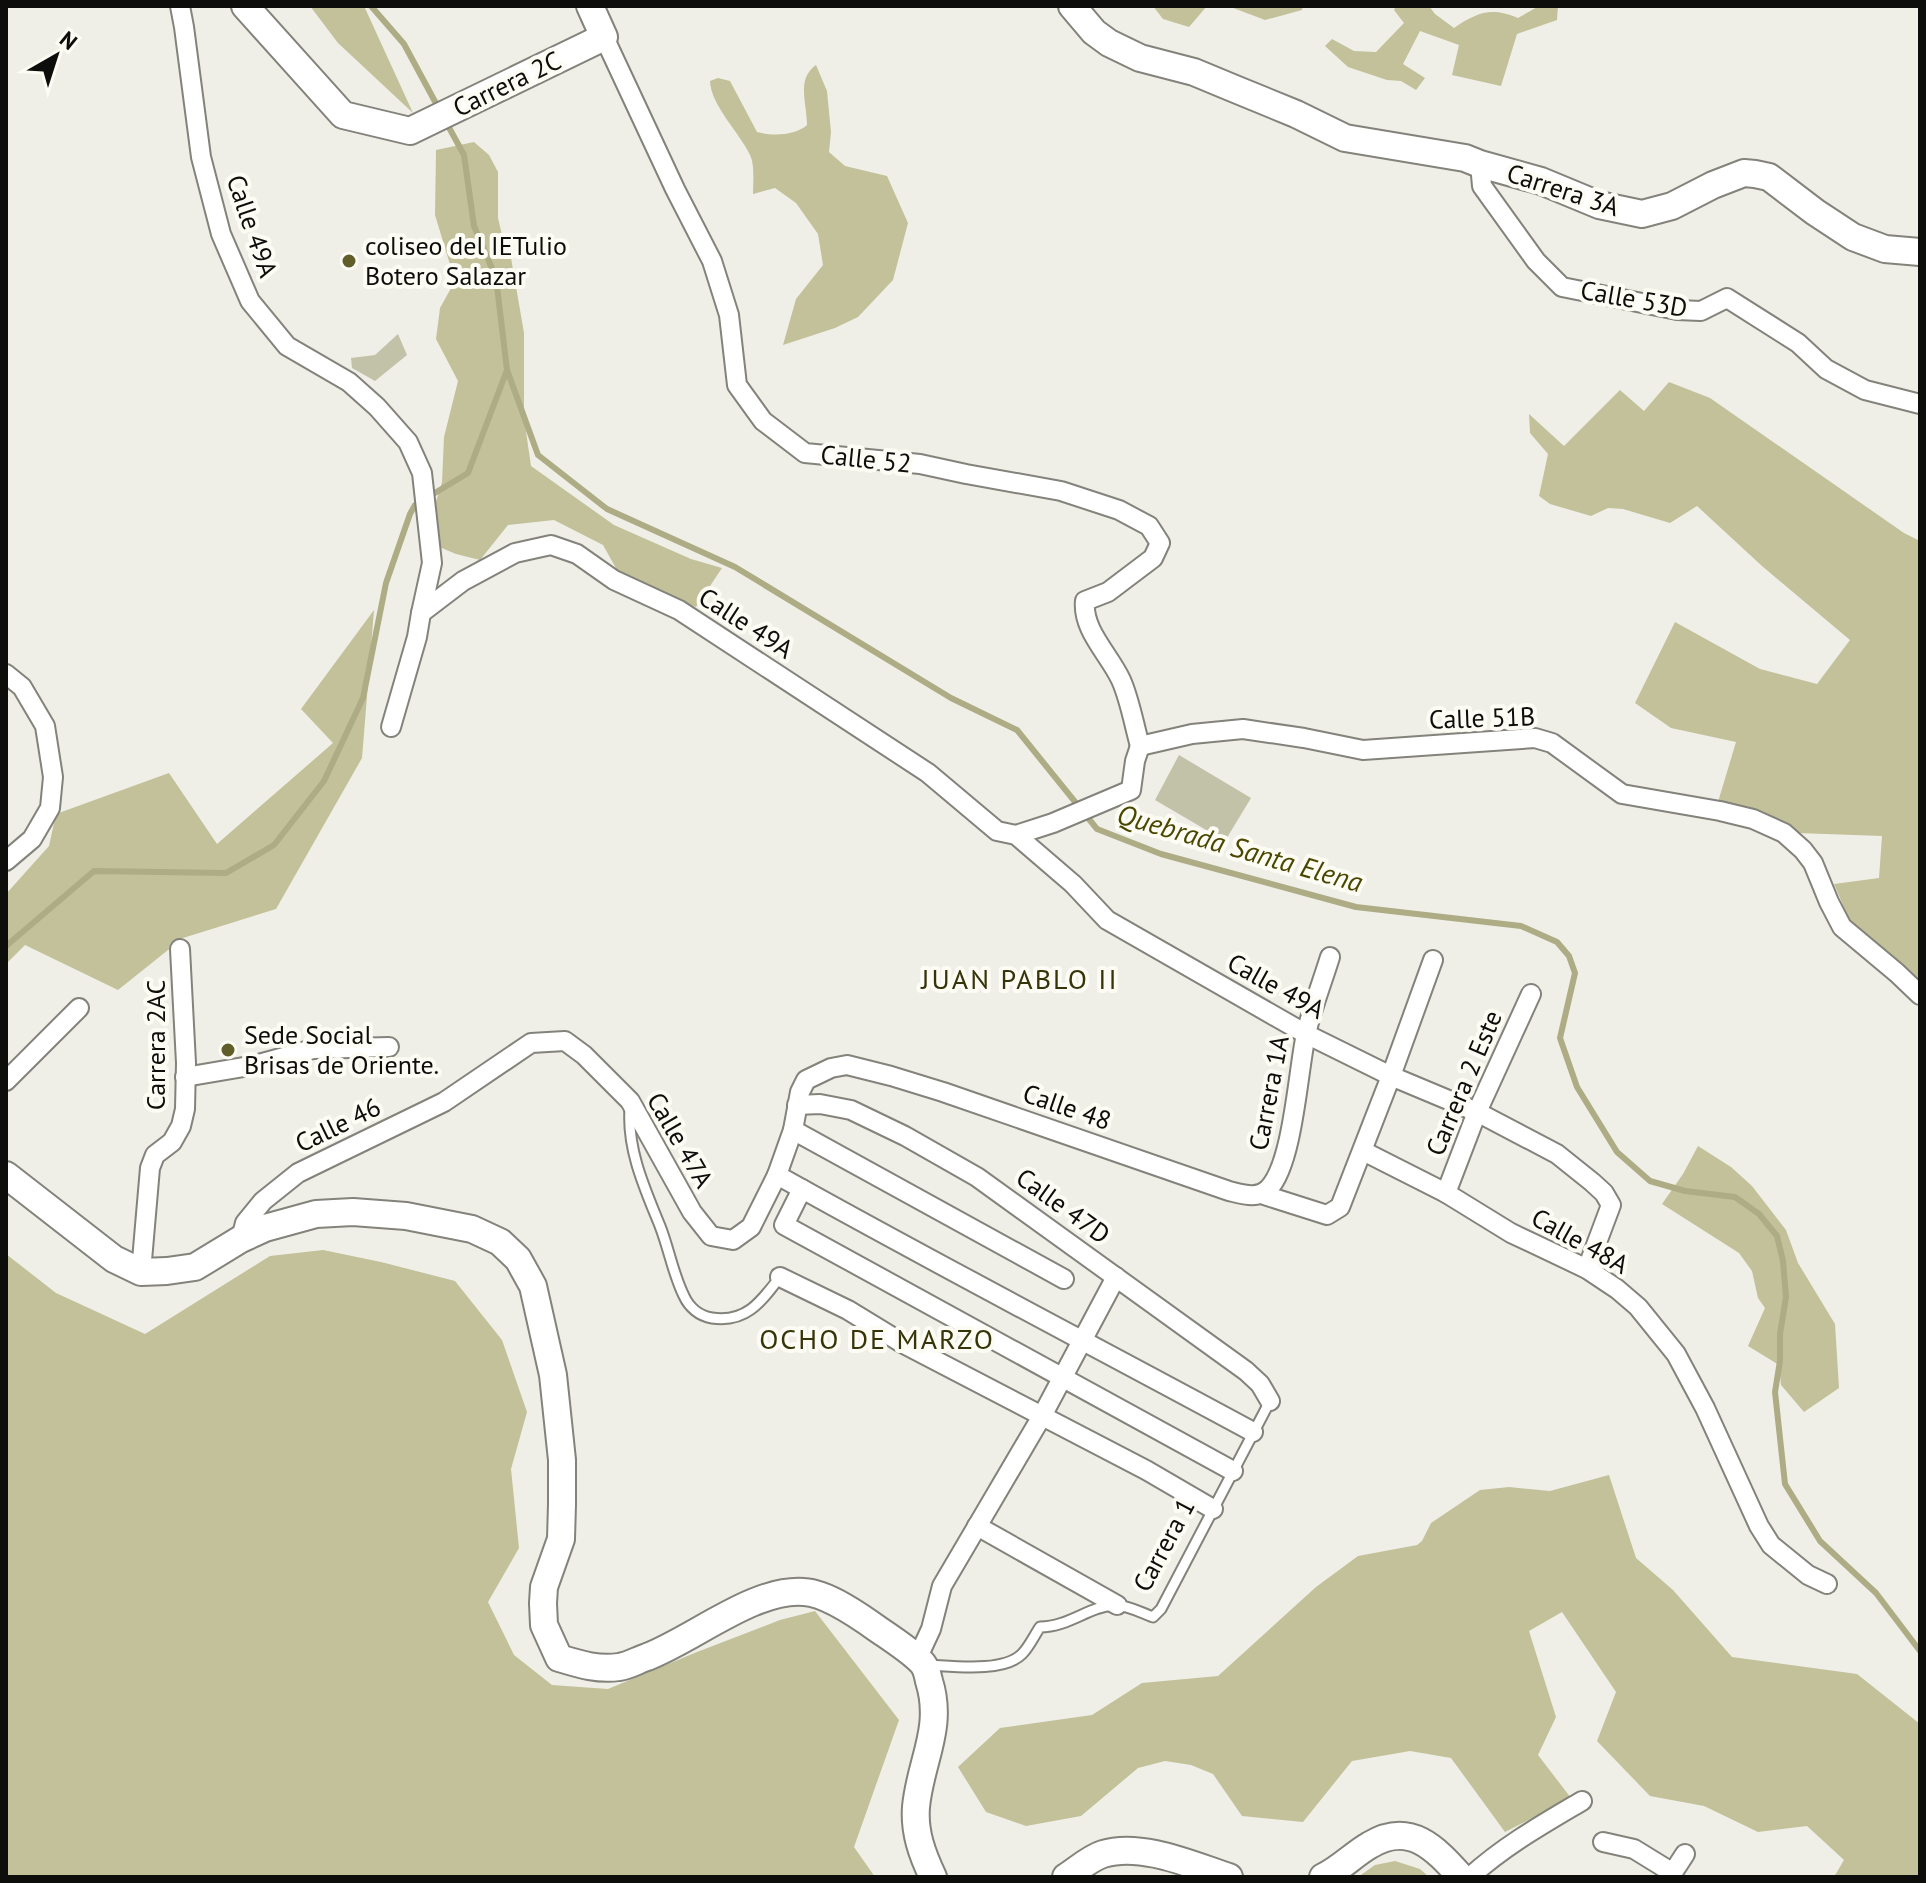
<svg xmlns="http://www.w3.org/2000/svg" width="1926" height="1883" font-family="'PT Sans',sans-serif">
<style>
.green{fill:#c2c2a9}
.forest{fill:#c2c19a}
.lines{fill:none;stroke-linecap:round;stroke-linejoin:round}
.stream{stroke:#adac85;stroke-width:6}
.lane-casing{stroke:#83827b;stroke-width:13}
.street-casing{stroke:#83827b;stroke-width:22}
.secondary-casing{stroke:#83827b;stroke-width:30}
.lane{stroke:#fff;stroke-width:9}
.street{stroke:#fff;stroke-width:18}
.secondary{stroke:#fff;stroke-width:26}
.poi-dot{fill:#615e2a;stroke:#fcfcf4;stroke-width:3}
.labels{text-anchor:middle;stroke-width:8;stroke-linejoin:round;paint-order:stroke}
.street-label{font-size:26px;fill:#0d0d0b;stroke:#fcfcf4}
.poi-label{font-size:26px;fill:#0d0d0b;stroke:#fcfcf4;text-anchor:start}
.water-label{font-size:28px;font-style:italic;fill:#4b4701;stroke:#fcfcf4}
.neighbourhood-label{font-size:28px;letter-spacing:2px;fill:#363409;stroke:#fcfcf4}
</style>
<rect width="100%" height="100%" fill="#efefe7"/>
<g class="green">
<path d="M398,334L407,355L375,381L352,368L351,358L375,355Z"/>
<path d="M1179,755L1251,798L1225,841L1155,800Z"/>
</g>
<g class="forest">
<path d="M310,6H364L413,113L338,43Z"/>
<path d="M1153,6H1207L1189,27L1163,19Z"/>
<path d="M1228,6H1303L1302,10L1265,20Z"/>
<path d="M1396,6H1429L1435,14L1454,28C1478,12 1491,7 1518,18L1539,6H1558L1557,20L1517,34L1501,86L1452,75L1459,45L1420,31L1403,64L1425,78L1416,90L1401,81L1387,80L1348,67L1325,46L1332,39L1354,51L1376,52L1404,23L1394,10Z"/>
<path d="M816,65L827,91L831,132L829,152L845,166L887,176L908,223L893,280L858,317L835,328L783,345L796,299L823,265L818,234L796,203L775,188L753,194C753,183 755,165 750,155C740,133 711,106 710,81L718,78L730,81L757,132C771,136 795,136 807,125C807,103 796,79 816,65Z"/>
<path d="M474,142L489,155L498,172V218L502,235L510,252L524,333V418L531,466L614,525L691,559L722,568L696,607L651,589L617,570L603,545L554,520L508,525L480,560L456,554L437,546L434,508L442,482L444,437L458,381L436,339L440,308L455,281L435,215L436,150Z"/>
<path d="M1669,382L1710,398L1904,533L1920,541V984L1851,924L1834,884L1879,878L1882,836L1797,833L1767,814L1718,802L1736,742L1671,728L1635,703L1675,622L1760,669L1817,684L1850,640L1762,566L1697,506L1670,523L1623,509L1608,508L1591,516L1550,504L1539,496L1548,454L1530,433L1529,414L1564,446L1620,390L1644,411Z"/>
<path d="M374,610L362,758L276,909L183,938L118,990L25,945L6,964V894L49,846L56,814L169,773L217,844L333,743L301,709Z"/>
<path d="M1698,1146L1731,1167L1752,1186L1786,1230L1798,1263L1835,1324L1839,1388L1804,1412L1781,1385L1779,1365L1748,1346L1765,1308L1758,1298L1752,1271L1739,1253L1662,1204L1683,1174Z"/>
<path d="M323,1250L381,1262L455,1281L502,1340L527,1412L511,1469L519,1548L488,1602L514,1655L552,1685L608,1689L697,1652L780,1620L815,1611L899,1720L854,1847L875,1877H6V1254L56,1293L145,1334L270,1256Z"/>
<path d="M1609,1475L1636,1558L1673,1590L1732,1657L1857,1674L1920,1724V1877H1834L1844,1860L1807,1826L1758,1832L1704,1806L1650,1796L1597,1741L1616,1692L1562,1612L1529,1631L1556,1717L1538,1755L1571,1798L1505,1832L1451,1758L1410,1751L1352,1761L1303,1822L1242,1816L1213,1774L1191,1765L1165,1761L1138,1768L1081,1816L1026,1826L986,1812L958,1767L1000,1728L1092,1715L1142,1683L1218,1676L1316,1587L1358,1556L1417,1545L1422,1541L1431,1523L1480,1490L1509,1487L1550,1491Z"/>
<path d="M1395,1861L1420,1869L1429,1877H1358L1375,1865Z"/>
</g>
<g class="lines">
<g class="stream">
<path d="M371,6L404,44L439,109"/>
<path d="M446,122L464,155L474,226L496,278L507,370L538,455L607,509L735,567L951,698L1017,730L1097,829L1161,854L1356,907L1521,926L1557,942L1569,956L1575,973L1560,1038L1577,1087L1617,1152L1650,1181L1685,1191L1735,1197L1759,1214L1777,1236L1783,1261L1786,1297L1780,1334V1361L1775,1392L1785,1484L1820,1541L1876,1593L1920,1651"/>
<path d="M6,946L94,871L226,873L274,845L324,781L363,698L386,583L410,514L415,505L468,473L507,370"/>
</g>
<g class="lane-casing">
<g id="lane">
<path d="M630,1109C627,1150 645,1189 660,1226C669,1249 673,1274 684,1296C689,1307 699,1316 712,1318C746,1323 761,1302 780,1277"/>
<path d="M928,1665C952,1666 1003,1673 1022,1654C1029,1647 1034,1636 1040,1627C1069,1627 1089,1606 1115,1605C1127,1605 1142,1613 1153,1617L1161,1609L1270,1401"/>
</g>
</g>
<g class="street-casing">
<g id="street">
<path d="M180,6L184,27L201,157L221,234L250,301L287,346L349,382L377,407L408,442L422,473L432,563L421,613L463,581L515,553L551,545L577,554L614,580L679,610L928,773L997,831L1016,835L1073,884L1107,920L1306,1034L1391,1076L1477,1112L1557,1154L1592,1182L1604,1193L1611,1205L1587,1269"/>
<path d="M604,37L675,189L712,261L729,315L737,385L763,421L805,453L920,464L966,474L1061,491L1119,510L1149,526L1160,543L1153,558L1108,592L1085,601C1082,630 1109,654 1121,680C1130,700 1134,725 1140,746"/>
<path d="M1480,164L1482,186L1536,261L1562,287L1677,310L1701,311L1727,298L1798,343L1826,369L1865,390L1920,404"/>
<path d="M6,674L22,687L45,726L53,777L50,808L32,839L6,861"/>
<path d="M391,727L417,637L421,613"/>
<path d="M1140,746L1192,734L1243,729L1304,738L1363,750L1535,738L1552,743L1622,794L1720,811L1753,819L1784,833L1803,850L1813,863L1829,902L1842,927L1897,973L1920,995"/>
<path d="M1016,835L1053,823L1131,790L1135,761L1140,746"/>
<path d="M185,1077L255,1065L313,1049L389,1047"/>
<path d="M6,1081L79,1008"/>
<path d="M797,1105L820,1104L851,1110L905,1136L977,1177L1246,1371L1260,1384L1270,1401"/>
<path d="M793,1130L1064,1279"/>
<path d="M1363,1151L1446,1193L1511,1233L1587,1269L1617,1289L1638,1307L1676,1354L1705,1408L1759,1526L1771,1545L1808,1575L1827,1584"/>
<path d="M777,1175C934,1263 1094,1346 1253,1432"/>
<path d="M802,1189L784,1225L1233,1471"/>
<path d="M1446,1193L1477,1112L1531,994"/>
<path d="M1261,1194L1327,1215L1340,1207L1391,1076L1433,960"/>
<path d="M241,1239L245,1223L263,1201L298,1173L444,1102L531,1043L565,1041L584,1055L630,1101L692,1212L711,1236L733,1240L751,1227L777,1175L793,1130L800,1092L806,1080L831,1068L847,1065L891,1076L943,1092L1229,1191C1242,1194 1258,1200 1269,1188C1293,1163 1298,1071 1306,1034C1312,1008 1322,983 1330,957"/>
<path d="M141,1272L150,1168L155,1155L172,1142L181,1126L185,1109L186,1063L180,949"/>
<path d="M780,1277L848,1310L902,1343L1146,1470L1213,1509"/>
<path d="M977,1526L1117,1605"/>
<path d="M917,1659L931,1629L942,1586L1042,1416L1116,1277"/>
<path d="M1603,1842L1634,1849L1673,1873"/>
<path d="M1470,1877C1504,1846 1543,1824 1582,1801"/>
<path d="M1670,1877L1685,1854"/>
</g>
</g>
<g class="secondary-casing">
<g id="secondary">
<path d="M245,6L343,115L410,131L604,37L590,6"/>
<path d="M1072,6L1094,32L1109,43L1140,58L1194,72L1235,89L1296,114L1345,138L1465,158L1480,164L1541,181L1599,205L1642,214L1672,206L1713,185L1744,173L1755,174L1769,177L1815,212L1853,237L1885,249L1920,252"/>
<path d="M6,1175L114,1259L141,1272L167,1271L195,1267L241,1239L265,1228L316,1214L353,1212L406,1216L472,1229L500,1242L518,1259L533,1286L553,1375L562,1460V1504L561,1539L544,1587L543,1603L544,1625L559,1658C579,1664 597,1670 619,1667C628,1666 638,1660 647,1657C694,1639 754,1588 804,1592C827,1593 861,1617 879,1630C891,1638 915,1654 923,1664C926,1668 928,1676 929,1681C944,1728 920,1762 916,1807C914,1832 922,1854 933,1877"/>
<path d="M1066,1877C1077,1870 1090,1858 1103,1854C1141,1842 1192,1865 1229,1877"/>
<path d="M1323,1877C1340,1869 1354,1854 1370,1845C1410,1821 1435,1848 1461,1877"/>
</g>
</g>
<use href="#lane" class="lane"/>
<use href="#street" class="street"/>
<use href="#secondary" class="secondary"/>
</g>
<g class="poi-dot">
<circle cx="349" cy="261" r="8"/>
<circle cx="228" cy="1050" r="8"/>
</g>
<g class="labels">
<g class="street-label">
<text transform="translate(507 84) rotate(-26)" y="9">Carrera 2C</text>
<text transform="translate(1563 190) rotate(18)" y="9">Carrera 3A</text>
<text transform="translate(252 226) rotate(71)" y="9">Calle 49A</text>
<text transform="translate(1634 299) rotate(10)" y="9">Calle 53D</text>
<text transform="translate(866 459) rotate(6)" y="9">Calle 52</text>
<text transform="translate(746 623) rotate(33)" y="9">Calle 49A</text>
<text transform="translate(1482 718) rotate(-2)" y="9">Calle 51B</text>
<text transform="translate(1276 986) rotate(29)" y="9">Calle 49A</text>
<text transform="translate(156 1045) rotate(-90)" y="9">Carrera 2AC</text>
<text transform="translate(1464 1083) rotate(-67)" y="9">Carrera 2 Este</text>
<text transform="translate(1269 1093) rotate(-79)" y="9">Carrera 1A</text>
<text transform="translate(1067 1107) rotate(19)" y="9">Calle 48</text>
<text transform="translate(338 1125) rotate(-26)" y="9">Calle 46</text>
<text transform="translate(680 1140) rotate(60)" y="9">Calle 47A</text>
<text transform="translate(1063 1206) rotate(36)" y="9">Calle 47D</text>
<text transform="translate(1580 1241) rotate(29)" y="9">Calle 48A</text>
<text transform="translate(1164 1545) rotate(-62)" y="9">Carrera 1</text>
</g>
<g class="poi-label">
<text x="365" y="255">coliseo del IETulio<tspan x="365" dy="30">Botero Salazar</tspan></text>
<text x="244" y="1044">Sede Social<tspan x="244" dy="30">Brisas de Oriente.</tspan></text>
</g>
<g class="water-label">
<text transform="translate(1240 848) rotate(16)" y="10">Quebrada Santa Elena</text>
</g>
<g class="neighbourhood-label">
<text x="1020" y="989">JUAN PABLO II</text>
<text x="877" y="1349">OCHO DE MARZO</text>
</g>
</g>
<rect width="1926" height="1883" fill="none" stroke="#0d0d0b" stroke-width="16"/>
<g transform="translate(56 56) rotate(39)" stroke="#fcfcf4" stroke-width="6" paint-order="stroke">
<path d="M0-6L14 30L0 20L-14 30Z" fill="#0d0d0b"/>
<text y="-12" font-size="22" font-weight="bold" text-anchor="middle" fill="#0d0d0b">N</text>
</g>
</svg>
